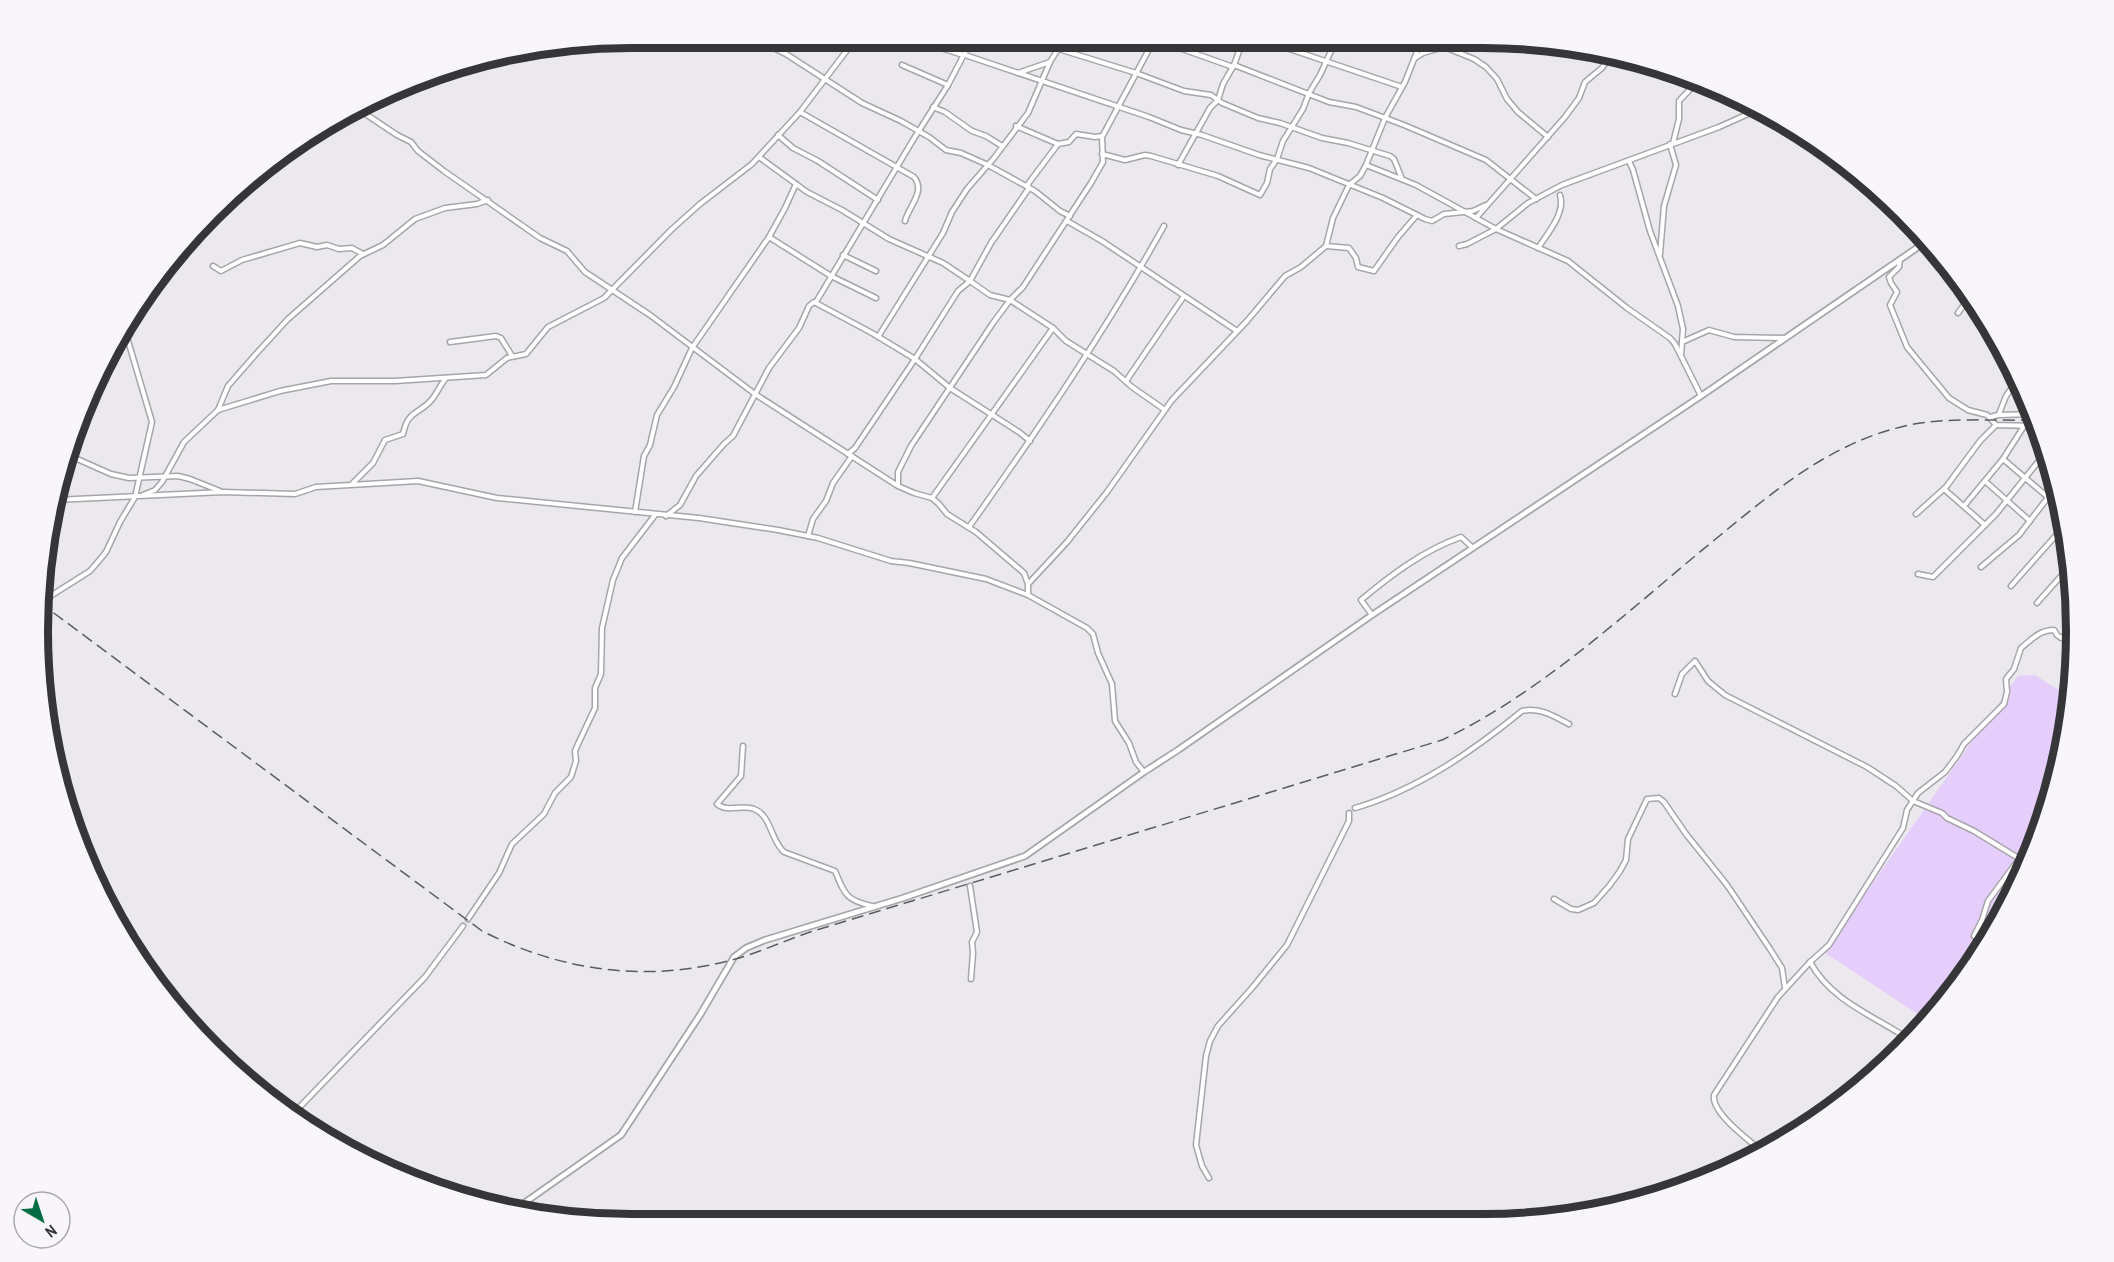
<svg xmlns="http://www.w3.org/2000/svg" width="2114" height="1262" font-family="'Archivo Narrow',sans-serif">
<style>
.green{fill:#e5cefb}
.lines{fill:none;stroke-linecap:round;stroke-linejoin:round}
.minor-casing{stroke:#a7a5aa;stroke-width:7}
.tertiary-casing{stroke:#a7a5aa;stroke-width:8}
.minor{stroke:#fff;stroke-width:4}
.tertiary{stroke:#fff;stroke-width:4.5}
.rail{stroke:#5c5b5d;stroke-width:1.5;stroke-dasharray:12 6;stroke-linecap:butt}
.rim{fill:none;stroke:#363537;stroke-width:8}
</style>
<rect width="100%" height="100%" fill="#ebe9ee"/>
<path class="green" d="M2035,675L2070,697L2065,747L2031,858L1976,961L1925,1019L1824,952L2018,676Z"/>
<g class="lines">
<g class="minor-casing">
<g id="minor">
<path d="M1389,39L1416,49"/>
<path d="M1518,39L1556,46"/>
<path d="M1157,40L1233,67"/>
<path d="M1263,40L1402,87"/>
<path d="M919,41L963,55"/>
<path d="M1033,41L1136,73L1184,91L1211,95L1222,103L1258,118L1280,123L1322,138L1348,143L1390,156L1394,159L1402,179"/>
<path d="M761,42L786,54L862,103L901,121L929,137L946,150L961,153L988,165L1035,191L1060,211L1070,216"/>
<path d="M965,55L1149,117L1181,130L1202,135L1259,155L1309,168L1383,198L1425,219L1432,221L1444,214L1473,211L1486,205"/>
<path d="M1415,58L1423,53L1440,48H1447L1474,59L1486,67L1497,79L1507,99L1518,112L1548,137"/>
<path d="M902,65L948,85"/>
<path d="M1234,65L1329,102L1356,107L1404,125L1486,160L1536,199"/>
<path d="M1018,73L1050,62L1063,41"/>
<path d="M355,107L397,135L411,142L418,151L444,171L540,238L567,251L585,272L650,315L755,394L898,486L914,493L932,498L939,504L947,514L976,532L1024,573L1028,584V595"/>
<path d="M933,107L945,112L972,131L986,136L1002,146"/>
<path d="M800,112L914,177C926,191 909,206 905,221"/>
<path d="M1016,126L1058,144L1069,142L1076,134L1095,137L1102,136"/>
<path d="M778,135L793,148L818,161L878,200"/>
<path d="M1673,143L1679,119V101L1698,81"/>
<path d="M1102,154L1125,160L1145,155L1151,156L1218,176L1260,195L1267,183L1270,169L1277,159L1283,141L1303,109L1309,93L1320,75L1336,40"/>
<path d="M759,157L807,192L842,210L889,239L943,263L970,281L991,243L1029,188L1028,184L1058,144"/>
<path d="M1629,161L1633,170L1650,231L1678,306L1683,329L1681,355"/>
<path d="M1178,165L1210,108L1218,100L1223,84L1234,65L1243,40"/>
<path d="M1366,165L1416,185L1496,229L1568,261L1627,308L1670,338L1675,344L1701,396"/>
<path d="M1476,218L1565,117L1579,98L1585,82L1602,68L1610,56"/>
<path d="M1067,221L1102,241L1237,331"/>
<path d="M769,237L831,276L876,298"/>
<path d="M1326,246L1349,248L1356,258L1358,267L1374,271L1398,237L1417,215"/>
<path d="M1459,246L1467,244L1496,229L1528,203L1562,185L1719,127L1757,110"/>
<path d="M1538,248C1547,234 1566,213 1560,195"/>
<path d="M1660,254L1664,206L1676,165L1670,144"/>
<path d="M843,255L876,271"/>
<path d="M1900,260L1899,267L1889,277L1891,283L1897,292L1890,305L1907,347L1949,398L1968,410L1987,415L1996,425L2038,426"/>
<path d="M213,266L221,271L242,260L300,243L317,247L327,245L339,249L352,248L363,254"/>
<path d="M816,302L913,140L948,85L971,41"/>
<path d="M1958,313L1971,295"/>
<path d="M878,337L943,233L952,212L967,189L994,158L1028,113L1050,62"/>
<path d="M1993,341L1996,337"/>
<path d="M450,342L496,336L501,338L512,356"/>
<path d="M1682,342L1709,330L1734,337L1785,338"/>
<path d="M1126,381L1184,296"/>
<path d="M218,410L228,386L255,355L288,319L360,256L383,245L415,219L445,208L477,204L488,200"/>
<path d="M1999,414L2006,396L2018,379"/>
<path d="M1990,417L1998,415L2034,414"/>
<path d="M66,454L111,474L129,478L178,476L190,479L220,491"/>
<path d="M848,454L855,448L915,359L958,291L970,281L990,295L1010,300L1053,328L1066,341L1114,371L1132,387L1165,410"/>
<path d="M2003,459L2063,510"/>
<path d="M1985,481L2030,521"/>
<path d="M352,484L373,463L385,440L403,434C408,409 420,415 433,398C438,391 441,384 446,378"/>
<path d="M898,485V472L911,446L993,323L1010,300L1023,287L1091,183L1103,162L1102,137L1154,40"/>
<path d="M1944,489L1985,525"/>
<path d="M143,495L155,490L162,482L184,442L218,410L280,391L331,381H395L486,375L507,358L526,354L548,327L604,298L671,230L700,204L752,164L800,112L854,41"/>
<path d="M932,498L1053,328"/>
<path d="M55,500L223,492L295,494L316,487L418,481L497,498L699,518L778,530L818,538L891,561L909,563L986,579L1028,595L1087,628L1093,634L1098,653L1112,684L1115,721L1129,743L1136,762L1144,772"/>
<path d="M1964,506L2003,459L2024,426"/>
<path d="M635,512L644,456L650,445L657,415L674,387L692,348L769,237L785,208L796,184"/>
<path d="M1916,514L1946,487L1980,441L1996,425"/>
<path d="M666,516L680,505L696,476L724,444L733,436L769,368L799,328L809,306L814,302L872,333L915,359L950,388L1019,432L1030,441"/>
<path d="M969,527C1038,430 1106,330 1164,226"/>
<path d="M808,536L813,519L826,501L833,483L852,456"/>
<path d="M1981,567L2019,535L2056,487"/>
<path d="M1918,574L1933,577L1996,514L2046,452"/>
<path d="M1029,583L1067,542L1107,492L1172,400L1247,321L1285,276L1301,267L1326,246L1333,218L1349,185L1360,176L1366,165L1385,118L1405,82L1422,39"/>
<path d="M2011,586L2066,524"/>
<path d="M2037,603L2070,566"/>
<path d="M39,610L52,595L90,571L97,563L106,552L120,522L135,497L152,422L124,327"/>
<path d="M1372,615L1361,600C1391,575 1424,550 1461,537L1473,548"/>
<path d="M38,621L47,665L43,691"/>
<path d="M1675,694L1682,674L1695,661L1708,681L1725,695L1867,767L1896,786L1913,801L1942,813L1947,818L1974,831L2028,864"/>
<path d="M743,746L741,776L717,804C728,813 742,804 754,809C771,815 771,841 784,852L835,871C845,895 846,900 872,906"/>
<path d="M1355,808C1417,790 1473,751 1522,711C1540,707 1553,716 1569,724"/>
<path d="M970,886L977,932L972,942L973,953L971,979"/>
<path d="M1554,899L1571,909L1578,910L1594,903L1610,885L1620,871L1626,860L1628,839L1647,799L1659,798L1664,802L1686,834L1727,885L1770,949L1782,968L1785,988"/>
<path d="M468,919L499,873L512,844L544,814L555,793L571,777L576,761L575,751L578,744L595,708V688L601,674L602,628L613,580L622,558L655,515"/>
<path d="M1974,936L1982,920L1988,901L2019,859"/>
<path d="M1810,962C1830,998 1865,1012 1899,1033L1910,1037"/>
<path d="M291,1116L425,977L463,926"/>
<path d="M1763,1152C1750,1141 1711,1113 1714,1095L1778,997L1810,962L1829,945L1903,828L1907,810L1918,793L1945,772L1957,756L1964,744L2004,704L2007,692L2006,679L2014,669L2021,648C2031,640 2039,630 2054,630L2057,635L2061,638L2076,628"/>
<path d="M1209,1178L1202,1166L1196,1145L1206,1056L1210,1041L1218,1026L1252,988L1287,945L1349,821V813"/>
</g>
</g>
<g class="tertiary-casing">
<path id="tertiary" d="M517,1208L621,1135L700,1015L734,957L746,948L765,940L903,898L1025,856L1144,772L1178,750L1372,615L1701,396L1927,241"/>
</g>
<use href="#minor" class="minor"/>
<use href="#tertiary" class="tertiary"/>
<path class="rail" d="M39,602L482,931C561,971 645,983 732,960C758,953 784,941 810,932L1442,740C1541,693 1628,611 1712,542C1773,492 1830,442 1909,425C1949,417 1996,421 2036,420"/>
</g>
<path d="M0 0H2114V1262H0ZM631 48H1483A583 583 0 0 1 2066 631V631A583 583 0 0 1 1483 1214H631A583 583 0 0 1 48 631V631A583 583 0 0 1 631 48Z" fill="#f9f6fb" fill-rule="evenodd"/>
<path class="rim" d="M631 48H1483A583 583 0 0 1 2066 631V631A583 583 0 0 1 1483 1214H631A583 583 0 0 1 48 631V631A583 583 0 0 1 631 48Z"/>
<g transform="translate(42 1220) rotate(141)"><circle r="28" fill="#f9f6fb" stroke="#aba9ad" stroke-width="1.5"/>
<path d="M0-4.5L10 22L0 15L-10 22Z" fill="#056d43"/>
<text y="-9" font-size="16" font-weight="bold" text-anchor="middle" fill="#363537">N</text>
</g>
</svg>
